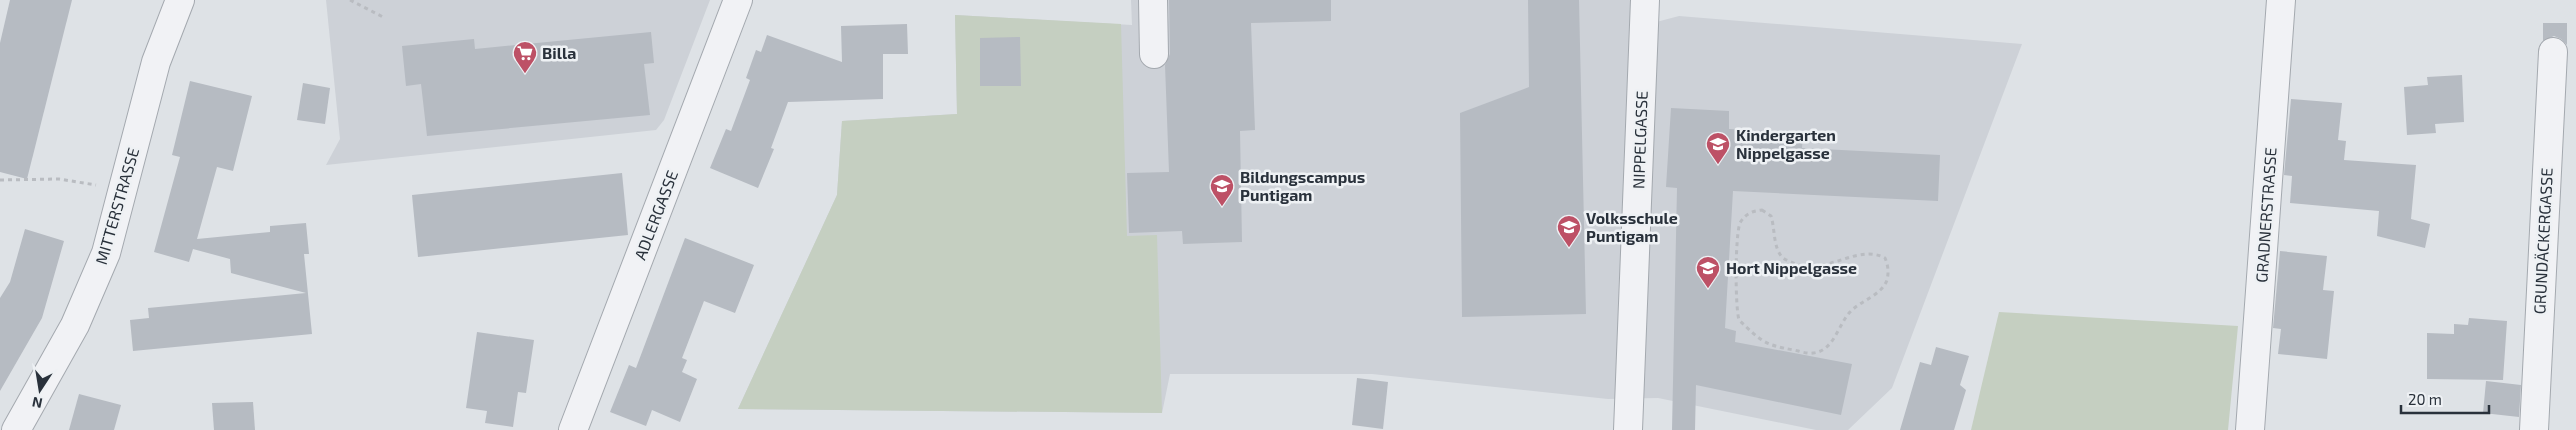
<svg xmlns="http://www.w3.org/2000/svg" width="2576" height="430" font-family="'Exo 2',sans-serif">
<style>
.built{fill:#cdd1d7}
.green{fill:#c5cfc1}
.building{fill:#b6bbc2}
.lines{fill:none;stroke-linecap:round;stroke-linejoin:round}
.minor-casing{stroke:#a4a9af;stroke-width:30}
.path{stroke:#b9bcc1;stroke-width:3;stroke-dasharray:4 4;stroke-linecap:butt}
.minor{stroke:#f1f2f5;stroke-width:28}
.labels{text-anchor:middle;stroke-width:5;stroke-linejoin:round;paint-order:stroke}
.poi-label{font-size:16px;font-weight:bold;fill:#29313b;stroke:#eef1f4;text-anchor:start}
.street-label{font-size:16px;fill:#29313b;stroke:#eef1f4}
</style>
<rect width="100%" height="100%" fill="#dee2e6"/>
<g class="built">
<path d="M326,0H710L664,120L656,130L326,165L340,139Z"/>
<path d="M1131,0H1645V25L1679,16L2022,44L1892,388L1848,430H1816L1658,398L1608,399L1372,374H1170L1162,413L738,409L837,195L842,121L957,114L955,15L1132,25Z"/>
</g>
<g class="green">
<path d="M955,15L1121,24L1127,236L1157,235L1162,413L738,409L837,195L842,121L957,114Z"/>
<path d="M1999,312L2238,326L2228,430H1971Z"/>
</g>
<g class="building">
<path d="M10,0H72L27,179L0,172V43Z"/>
<path d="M1169,0H1331V21L1251,23L1255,130L1240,131L1242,242L1183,244L1182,231L1129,233L1127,173L1169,172L1165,65L1170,54Z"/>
<path d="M1528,0H1579L1586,314L1462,317L1460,113L1529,87Z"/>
<path d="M2543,23H2567V45L2561,39L2554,36L2543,41Z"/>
<path d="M907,24L908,54H883V99L788,102L771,148L774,149L758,188L710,168L726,129L731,131L750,80L746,78L756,50L761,52L767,35L842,62L841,26Z"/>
<path d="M651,32L654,63L644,64L650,115L427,136L421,84L406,86L402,46L474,39L475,49Z"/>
<path d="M1020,37L1021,86H980V38Z"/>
<path d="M2462,75L2464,122L2435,124L2436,133L2407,135L2404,87L2428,85L2427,77Z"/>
<path d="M190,81L252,96L233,171L217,167L197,239L270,232V226L306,223L309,254H304L312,334L133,351L130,320L149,318L148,308L306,293L231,273L230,259L193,249L189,262L154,252L180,157L172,155Z"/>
<path d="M303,83L330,88L325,124L297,120Z"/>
<path d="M2291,99L2342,103L2338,140L2346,141L2344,160L2416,165L2411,219L2430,224L2425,248L2377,236L2379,211L2290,203L2292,176L2284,175Z"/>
<path d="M1671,108L1729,111V129L1803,133L1802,148L1940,155L1938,201L1733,191L1725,328L1736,331L1735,342L1852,364L1841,415L1696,385L1695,430H1672L1677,188L1666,187Z"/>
<path d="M622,173L628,235L418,257L412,195Z"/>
<path d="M25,229L64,241L42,318L0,391V298L10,282Z"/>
<path d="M685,238L754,265L735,313L704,301L682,358L687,360L682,372L697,379L680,422L652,410L646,426L610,412L629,365L636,368Z"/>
<path d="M2280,251L2327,256L2323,290L2334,291L2327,359L2278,354L2281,329L2273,328Z"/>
<path d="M2469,318L2507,321L2503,380L2427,379V333L2454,334V324L2468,325Z"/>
<path d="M477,332L534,340L526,393L518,392L513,427L485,423L487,411L466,408Z"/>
<path d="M1936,347L1969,356L1960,385L1966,390L1954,430H1900L1920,362L1931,365Z"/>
<path d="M1357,378L1388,382L1383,429L1352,425Z"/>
<path d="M2486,381L2521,385L2519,417L2483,413Z"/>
<path d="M79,394L121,405L114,430H69Z"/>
<path d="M253,402L255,430H214L212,403Z"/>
</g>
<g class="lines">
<g class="minor-casing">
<g id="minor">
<path d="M1153,0L1154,54"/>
<path d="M16,430L75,325L106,253L156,62L180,0"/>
<path d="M573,430L738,0"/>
<path d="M1628,430L1645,0"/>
<path d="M2250,430L2281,0"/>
<path d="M2534,430L2553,52"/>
</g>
</g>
<g class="path">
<path d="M350,0L385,18"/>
<path d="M0,180L59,179L96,185"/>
<path d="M1762,210L1771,216C1775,228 1773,247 1782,257C1785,260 1791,262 1796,264C1826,276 1857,243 1885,258C1888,265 1889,272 1887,280C1882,295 1860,301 1850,312C1838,325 1834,351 1813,353C1807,354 1799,351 1794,350C1764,345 1761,341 1739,320C1735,306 1735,236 1740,223C1745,214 1752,211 1762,210Z"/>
</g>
<use href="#minor" class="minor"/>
</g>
<defs>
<g id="supermarket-pin" transform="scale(1.25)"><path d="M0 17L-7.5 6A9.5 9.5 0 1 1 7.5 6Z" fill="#bd5166" stroke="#eef1f4"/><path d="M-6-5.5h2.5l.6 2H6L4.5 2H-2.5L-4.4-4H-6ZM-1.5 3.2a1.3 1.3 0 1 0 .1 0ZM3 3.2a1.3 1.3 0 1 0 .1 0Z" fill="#fff"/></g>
<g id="school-pin" transform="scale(1.25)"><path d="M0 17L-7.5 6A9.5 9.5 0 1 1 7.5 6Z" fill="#bd5166" stroke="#eef1f4"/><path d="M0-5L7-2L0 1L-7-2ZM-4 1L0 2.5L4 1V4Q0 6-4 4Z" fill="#fff"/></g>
</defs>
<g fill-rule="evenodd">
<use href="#supermarket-pin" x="525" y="53"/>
<use href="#school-pin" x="1718" y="144"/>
<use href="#school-pin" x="1222" y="186"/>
<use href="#school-pin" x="1569" y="227"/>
<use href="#school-pin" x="1708" y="268"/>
</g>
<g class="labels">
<g class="poi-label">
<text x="542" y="59">Billa</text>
<text x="1736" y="141">Kindergarten<tspan x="1736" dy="18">Nippelgasse</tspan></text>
<text x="1240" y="183">Bildungscampus<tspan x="1240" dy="18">Puntigam</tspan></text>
<text x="1586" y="224">Volksschule<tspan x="1586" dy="18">Puntigam</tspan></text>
<text x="1726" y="274">Hort Nippelgasse</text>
</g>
<g class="street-label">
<text transform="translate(1640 140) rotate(-88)" y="6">NIPPELGASSE</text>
<text transform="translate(117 206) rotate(-74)" y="6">MITTERSTRASSE</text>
<text transform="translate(656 215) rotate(-69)" y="6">ADLERGASSE</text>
<text transform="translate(2266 215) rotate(-86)" y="6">GRADNERSTRASSE</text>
<text transform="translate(2543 241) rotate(-87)" y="6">GRUNDÄCKERGASSE</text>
</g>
</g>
<g transform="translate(40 390) rotate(192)" stroke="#eef1f4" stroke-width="4" paint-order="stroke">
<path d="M0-4L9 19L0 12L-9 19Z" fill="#29313b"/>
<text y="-8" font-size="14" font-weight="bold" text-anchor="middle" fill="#29313b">N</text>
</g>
<path d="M2401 405v8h88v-8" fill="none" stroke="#29313b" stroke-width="2.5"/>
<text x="2408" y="405" font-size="15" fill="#29313b" stroke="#eef1f4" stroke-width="4" paint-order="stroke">20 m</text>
</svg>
